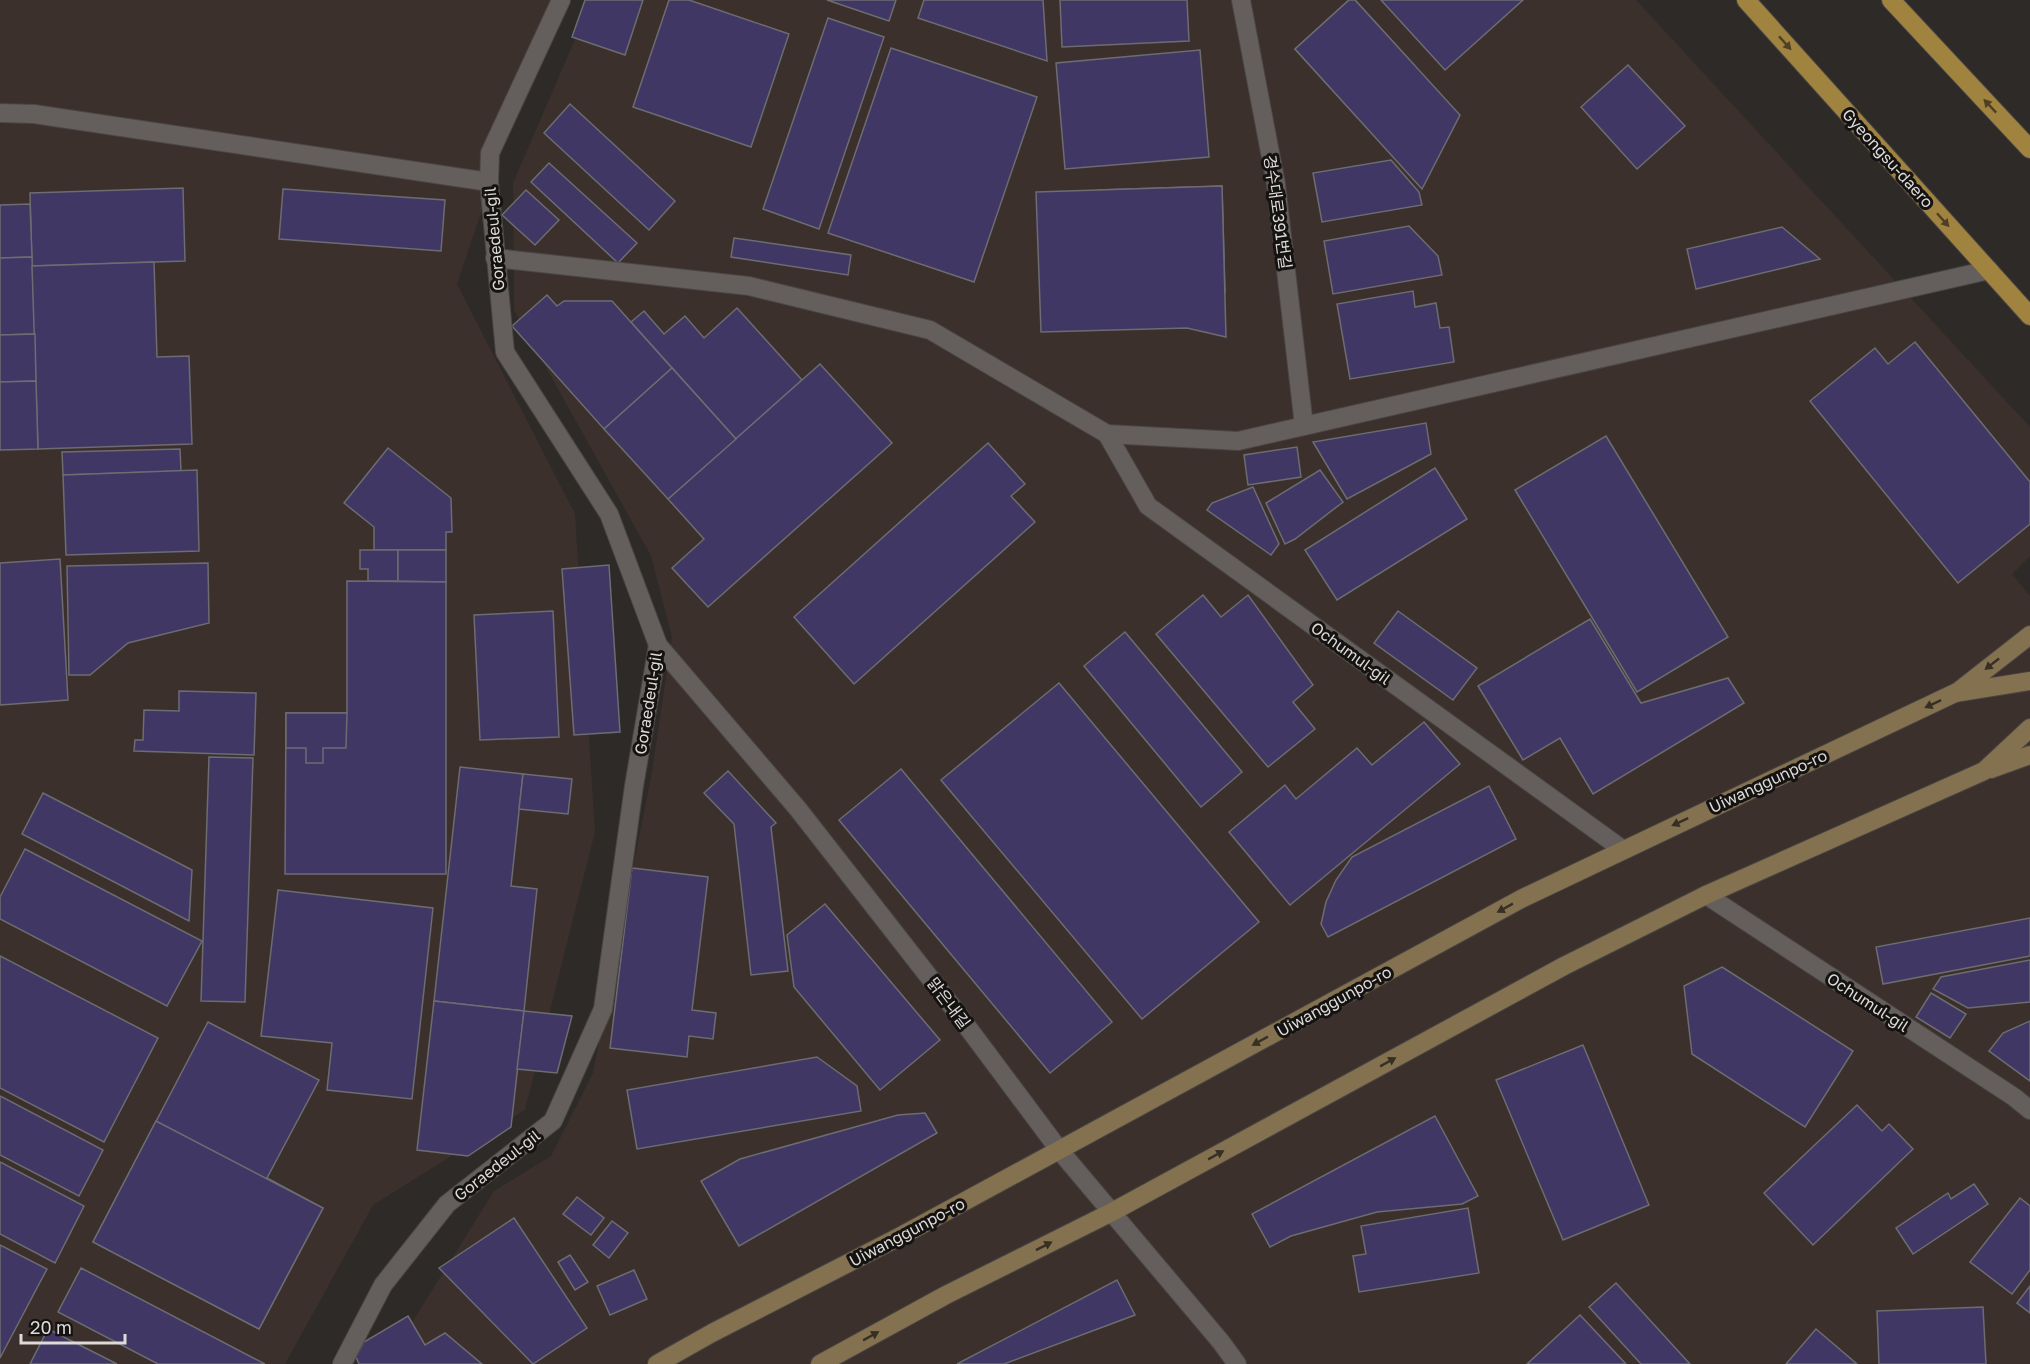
<svg xmlns="http://www.w3.org/2000/svg" width="2030" height="1364" font-family="'Golos Text','Noto Sans KR',sans-serif">
<style>
.built{fill:#3b302c}
.building{fill:#403765;stroke:#6c6c71;stroke-width:1.5}
.lines{fill:none;stroke-linecap:round;stroke-linejoin:round}
.street-casing{stroke:#4a4644;stroke-width:20}
.secondary-casing{stroke:#4a4644;stroke-width:20}
.primary-casing{stroke:#4a4644;stroke-width:20}
.street{stroke:#645f5d;stroke-width:18}
.secondary{stroke:#83714f;stroke-width:18}
.primary{stroke:#a18340;stroke-width:18}
.oneway{fill:#4d4024}
.oneway2{fill:#362f24}
.labels{text-anchor:middle;stroke-width:6;stroke-linejoin:round;paint-order:stroke}
.street-label{font-size:16px;fill:#dddad8;stroke:#151312}
</style>
<rect width="100%" height="100%" fill="#2e2a27"/>
<g class="built">
<path d="M0,0H553L457,284L575,514L595,832L525,1110L373,1205L285,1364H0Z"/>
<path d="M592,0H1636L2030,427V556L2012,574L2030,596V1364H386L494,1191L551,1156L593,1073L652,771L672,637L651,556L514,310L513,183Z"/>
</g>
<g class="building">
<path d="M585,0H643L625,55L572,37Z"/>
<path d="M669,0H689L789,34L751,147L633,107Z"/>
<path d="M827,0H896L889,21Z"/>
<path d="M924,0H1043L1047,61L918,18Z"/>
<path d="M1060,0H1187L1189,41L1062,47Z"/>
<path d="M1349,0H1355L1414,65L1357,117L1295,49Z"/>
<path d="M1349,0H1355L1460,115L1422,189L1295,49Z"/>
<path d="M1381,0H1523L1445,70Z"/>
<path d="M828,18L884,37L819,229L763,209Z"/>
<path d="M891,48L1037,97L974,282L828,233Z"/>
<path d="M1200,50L1209,157L1065,169L1056,63Z"/>
<path d="M1628,65L1685,126L1637,169L1581,107Z"/>
<path d="M570,104L675,201L649,230L544,133Z"/>
<path d="M1391,160L1419,192L1422,205L1322,222L1313,173Z"/>
<path d="M549,163L637,243L618,263L531,182Z"/>
<path d="M1222,186L1225,292L1084,296L1083,260H1100L1098,190Z"/>
<path d="M1222,186L1226,337L1187,328L1041,332L1036,192Z"/>
<path d="M183,188L185,261L32,266L30,193Z"/>
<path d="M283,189L445,200L441,251L279,239Z"/>
<path d="M526,190L559,220L535,245L502,215Z"/>
<path d="M30,204L32,257L0,258V205Z"/>
<path d="M1409,226L1438,256L1442,275L1333,294L1324,241Z"/>
<path d="M1782,227L1820,259L1696,289L1687,249Z"/>
<path d="M734,238L851,255L848,275L731,257Z"/>
<path d="M32,257L35,334L0,335V258Z"/>
<path d="M154,262L157,357L189,356L192,444L38,449L32,266Z"/>
<path d="M1413,291L1415,307L1436,303L1440,328L1449,327L1454,362L1350,379L1337,304Z"/>
<path d="M547,295L557,306L564,301H612L672,368L604,429L512,326Z"/>
<path d="M737,308L802,380L736,439L631,322L644,311L664,334L685,316L704,338Z"/>
<path d="M35,334L36,381L0,382V335Z"/>
<path d="M1915,342L2030,482V524L1958,583L1810,401L1875,348L1888,364Z"/>
<path d="M820,364L892,443L708,607L672,568L704,539L668,499Z"/>
<path d="M672,368L736,439L668,499L604,429Z"/>
<path d="M36,381L38,449L0,450V382Z"/>
<path d="M1426,423L1431,454L1347,499L1313,442Z"/>
<path d="M1606,436L1728,637L1637,692L1515,490Z"/>
<path d="M988,443L1025,484L1011,496L1035,522L854,684L794,617Z"/>
<path d="M1297,447L1301,477L1248,485L1244,455Z"/>
<path d="M388,448L451,498L452,532H446V550H374V527L344,503Z"/>
<path d="M180,449L181,471L63,475L62,452Z"/>
<path d="M1435,468L1467,519L1337,600L1305,550Z"/>
<path d="M197,470L199,551L66,555L63,475Z"/>
<path d="M1320,470L1343,502L1295,539L1285,544L1266,503Z"/>
<path d="M1253,487L1279,544L1271,555L1207,510L1212,503Z"/>
<path d="M360,550H398V581H368V569H360Z"/>
<path d="M398,550H446V582L398,581Z"/>
<path d="M60,559L68,700L0,705V563Z"/>
<path d="M208,563L209,623L128,643L90,675H69L67,566Z"/>
<path d="M609,565L620,732L574,735L562,569Z"/>
<path d="M347,581L446,582V874H285L286,713H347Z"/>
<path d="M1203,595L1221,617L1248,595L1313,685L1293,702L1315,729L1268,767L1156,634Z"/>
<path d="M553,611L559,737L480,740L474,615Z"/>
<path d="M1398,611L1477,668L1453,700L1374,643Z"/>
<path d="M1590,619L1641,703L1728,678L1744,703L1593,794L1560,738L1523,760L1478,686Z"/>
<path d="M1125,632L1242,772L1201,807L1084,666Z"/>
<path d="M1059,683L1259,922L1142,1019L941,780Z"/>
<path d="M179,691L256,693L254,755L134,751L135,740H143L144,710L179,711Z"/>
<path d="M286,713H347L346,748H323V763H306V748H286Z"/>
<path d="M1424,722L1460,764L1290,905L1229,832L1285,785L1296,799L1357,748L1372,765Z"/>
<path d="M209,757L253,758L245,1002L201,1001Z"/>
<path d="M460,767L523,774L511,886L537,889L524,1011L434,1001Z"/>
<path d="M901,769L1112,1022L1050,1073L839,820Z"/>
<path d="M728,771L776,823L771,827L788,971L751,975L734,824L704,793Z"/>
<path d="M523,774L572,779L568,814L519,809Z"/>
<path d="M1489,786L1516,839L1328,937L1321,924L1326,902L1336,880L1352,857Z"/>
<path d="M43,793L192,870L189,921L22,834Z"/>
<path d="M25,849L202,941L167,1006L0,919V897Z"/>
<path d="M632,868L708,877L692,1010L716,1013L713,1039L689,1036L687,1057L610,1048Z"/>
<path d="M278,890L433,908L412,1099L327,1090L332,1043L261,1036Z"/>
<path d="M825,904L940,1040L880,1090L794,987L787,935Z"/>
<path d="M2030,918V956L1883,984L1876,947Z"/>
<path d="M0,956L158,1038L104,1142L0,1088Z"/>
<path d="M2030,960V1002L1968,1008L1933,989L1941,977Z"/>
<path d="M1722,967L1853,1051L1805,1127L1692,1054L1684,986Z"/>
<path d="M1931,993L1966,1014L1950,1038L1916,1017Z"/>
<path d="M434,1001L524,1011L511,1127L468,1156L417,1150Z"/>
<path d="M524,1011L572,1016L557,1073L517,1069Z"/>
<path d="M2030,1021V1081L1989,1051L2003,1033Z"/>
<path d="M208,1022L319,1080L267,1178L323,1208L259,1329L93,1242Z"/>
<path d="M1583,1045L1649,1205L1563,1240L1496,1080Z"/>
<path d="M817,1057L857,1086L861,1111L637,1149L627,1090Z"/>
<path d="M0,1096L103,1150L79,1196L0,1155Z"/>
<path d="M1857,1105L1882,1131L1889,1124L1913,1149L1813,1245L1764,1193Z"/>
<path d="M925,1113L937,1133L739,1246L701,1181L740,1159L898,1115Z"/>
<path d="M1435,1116L1478,1196L1462,1204L1377,1212L1291,1236L1270,1247L1252,1214Z"/>
<path d="M156,1121L323,1208L259,1329L93,1242Z"/>
<path d="M0,1162L84,1206L55,1263L0,1234Z"/>
<path d="M1974,1184L1988,1204L1913,1254L1896,1228L1948,1193L1951,1199Z"/>
<path d="M577,1197L604,1218L591,1235L563,1214Z"/>
<path d="M2020,1198L2030,1206V1270L2012,1294L1970,1262Z"/>
<path d="M1468,1208L1479,1273L1359,1292L1353,1256L1366,1254L1361,1226Z"/>
<path d="M514,1218L587,1328L533,1364L439,1268Z"/>
<path d="M612,1221L628,1233L609,1258L593,1245Z"/>
<path d="M0,1245L47,1269L0,1358Z"/>
<path d="M570,1255L588,1282L575,1290L558,1262Z"/>
<path d="M81,1268L265,1364H158L58,1312Z"/>
<path d="M634,1270L647,1299L610,1315L597,1286Z"/>
<path d="M1117,1280L1135,1315L1004,1364H957Z"/>
<path d="M1616,1283L1690,1364H1641L1589,1307Z"/>
<path d="M2030,1286V1313L2017,1303Z"/>
<path d="M1983,1307L1986,1364H1879L1877,1311Z"/>
<path d="M1580,1315L1626,1364H1527Z"/>
<path d="M408,1316L425,1345L445,1333L482,1364H359L356,1357L364,1342Z"/>
<path d="M48,1329L117,1364H30Z"/>
<path d="M1816,1329L1857,1364H1786Z"/>
</g>
<g class="lines">
<g class="street-casing">
<g id="street">
<path d="M1241,0L1276,184L1304,426"/>
<path d="M0,113L34,114L489,182"/>
<path d="M495,258L749,286L930,330L1107,434L1238,441L1989,270"/>
<path d="M1107,434L1148,506L1622,849"/>
<path d="M658,645L798,809L951,1005L1060,1151L1221,1342L1237,1364"/>
<path d="M1706,895L2014,1097L2030,1110"/>
<path d="M342,1364L383,1285L447,1204L553,1121L603,1009L634,786L658,645L609,514L505,352L489,182L490,153L561,0"/>
</g>
</g>
<g class="secondary-casing">
<g id="secondary">
<path d="M1956,693L2030,635"/>
<path d="M1991,769L2030,755"/>
<path d="M657,1364L712,1333L899,1237L1523,898L1955,693L2030,681"/>
<path d="M820,1364L946,1295L1112,1212L1564,966L1706,895L1984,771L2030,728"/>
</g>
</g>
<g class="primary-casing">
<g id="primary">
<path d="M1746,0L2030,316"/>
<path d="M1891,0L2030,149"/>
</g>
</g>
<use href="#street" class="street"/>
<use href="#secondary" class="secondary"/>
<use href="#primary" class="primary"/>
</g>
<defs><path id="oneway-solid" d="M-6-.8H1V-3.2L6.5 0L1 3.2V.8H-6Z" transform="scale(1.5)"/></defs>
<g class="oneway">
<use href="#oneway-solid" transform="translate(1785 43) rotate(48)"/>
<use href="#oneway-solid" transform="translate(1990 106) rotate(-133)"/>
<use href="#oneway-solid" transform="translate(1943 220) rotate(48)"/>
</g>
<g class="oneway2">
<use href="#oneway-solid" transform="translate(1992 664) rotate(142)"/>
<use href="#oneway-solid" transform="translate(1933 704) rotate(155)"/>
<use href="#oneway-solid" transform="translate(1680 822) rotate(155)"/>
<use href="#oneway-solid" transform="translate(1505 908) rotate(151)"/>
<use href="#oneway-solid" transform="translate(1260 1041) rotate(151)"/>
<use href="#oneway-solid" transform="translate(1388 1062) rotate(-29)"/>
<use href="#oneway-solid" transform="translate(1216 1155) rotate(-29)"/>
<use href="#oneway-solid" transform="translate(1044 1246) rotate(-27)"/>
<use href="#oneway-solid" transform="translate(871 1336) rotate(-29)"/>
</g>
<g class="labels">
<g class="street-label">
<text transform="translate(1888 158) rotate(48)" y="6">Gyeongsu-daero</text>
<text transform="translate(1278 212) rotate(82)" y="6">경수대로391번길</text>
<text transform="translate(494 239) rotate(-95)" y="6">Goraedeul-gil</text>
<text transform="translate(1351 653) rotate(36)" y="6">Ochumul-gil</text>
<text transform="translate(648 703) rotate(-81)" y="6">Goraedeul-gil</text>
<text transform="translate(1768 781) rotate(-25)" y="6">Uiwanggunpo-ro</text>
<text transform="translate(1334 1001) rotate(-29)" y="6">Uiwanggunpo-ro</text>
<text transform="translate(1868 1002) rotate(33)" y="6">Ochumul-gil</text>
<text transform="translate(949 1003) rotate(53)" y="6">맑은내길</text>
<text transform="translate(497 1165) rotate(-38)" y="6">Goraedeul-gil</text>
<text transform="translate(907 1232) rotate(-28)" y="6">Uiwanggunpo-ro</text>
</g>
</g>
<path d="M21 1334v9h104v-9" fill="none" stroke="#dddad8" stroke-width="3"/>
<text x="30" y="1334" font-size="18" fill="#dddad8" stroke="#151312" stroke-width="4.5" paint-order="stroke">20 m</text>
</svg>
